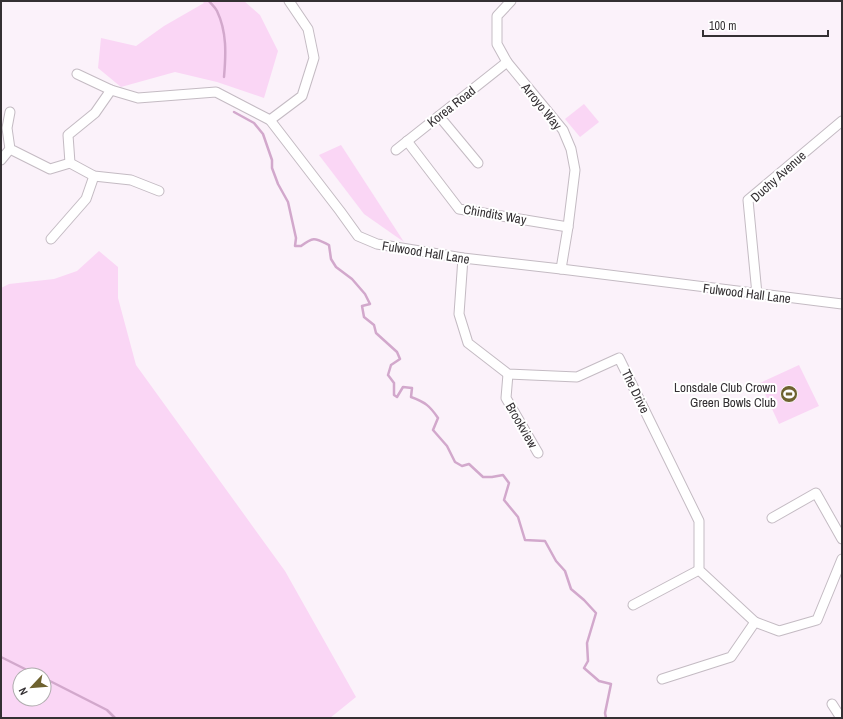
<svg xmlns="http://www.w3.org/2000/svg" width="843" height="719" font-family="'Archivo Narrow',sans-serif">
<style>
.green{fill:#fad6f5;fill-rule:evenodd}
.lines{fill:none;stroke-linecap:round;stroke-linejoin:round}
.stream{stroke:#d2a8cc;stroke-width:2.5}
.minor-casing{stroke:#c4bbc3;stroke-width:11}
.minor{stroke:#fff;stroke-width:9}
.labels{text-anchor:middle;stroke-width:4;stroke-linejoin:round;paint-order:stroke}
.street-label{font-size:13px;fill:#343033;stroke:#fff}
.poi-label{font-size:13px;fill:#343033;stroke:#fff;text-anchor:end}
</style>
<rect width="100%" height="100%" fill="#fbf2fa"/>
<g class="green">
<path d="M202,1H244L260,15L278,51L264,98L217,82L175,72L121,87L98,68L101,38L136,46L164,26L204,3Z"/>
<path d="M584,104L599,122L580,137L565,119Z"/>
<path d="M341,145L404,242L364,214L319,155Z"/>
<path d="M99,251L118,267V298L136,365L285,571L356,697L330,718H1V288L9,284L54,279L77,271ZM20,675H44V699H20Z"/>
<path d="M799,365L819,406L779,424L760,383Z"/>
</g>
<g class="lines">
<g class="stream">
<path d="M209,1C211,4 215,7 217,11C227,32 226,54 224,77"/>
<path d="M234,112L254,123L263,134L272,160V168L278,184L288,202L296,238L295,246H301C314,236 315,238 329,245L331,259L336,267L352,279L365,294L370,304L362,306L364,317L374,325L376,333L397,352L400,359L391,365L388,375L394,383V395L397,397L403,387L412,388L411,397C425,402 430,406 438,418L433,430L447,446L455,462L462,466L469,464L483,477H492L503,475L509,483L504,500L518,517L525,540L545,541L556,561L565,571L571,589L584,600L596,613L587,643L588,661L584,668L599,681L611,684L605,713L606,718"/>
<path d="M1,657L37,675"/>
<path d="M44,678L107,710L115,718"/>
</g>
<g class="minor-casing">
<g id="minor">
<path d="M511,1L497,16V44L507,62L563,130L571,149L575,170L568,227L561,269"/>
<path d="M77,74L111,90L138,98L216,92L270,120L340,211L358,236L377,244L463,258L561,269L842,304"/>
<path d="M111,90L95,113L68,135L70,163L94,176L131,180L159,191"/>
<path d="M10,112L7,128L10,149L50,169L70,163"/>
<path d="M439,116L478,163"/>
<path d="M270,120L302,96L314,58L308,29L289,1"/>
<path d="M407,141L459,209L568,227"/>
<path d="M396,150L507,62"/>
<path d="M1,160L10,149"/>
<path d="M51,239L86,199L94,176"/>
<path d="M463,258L459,314L468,343L508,374L577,377L619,358L699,521V570L755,622L731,657L662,679"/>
<path d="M757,294L748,200L842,121"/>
<path d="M508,374L506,398L538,453"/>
<path d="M772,518L816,493L842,539"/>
<path d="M633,605L699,570"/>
<path d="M755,622L779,631L817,620L842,559"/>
<path d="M832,704L841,718"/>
</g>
</g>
<use href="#minor" class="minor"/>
</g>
<defs>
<g id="stadium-disc" transform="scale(0.9)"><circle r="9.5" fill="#6e622f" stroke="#fff"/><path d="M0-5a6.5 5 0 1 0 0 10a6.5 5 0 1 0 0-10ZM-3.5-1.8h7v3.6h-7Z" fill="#fff"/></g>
</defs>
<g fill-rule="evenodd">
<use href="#stadium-disc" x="789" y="394"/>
</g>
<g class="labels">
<g class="street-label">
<text transform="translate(451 106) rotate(-38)" y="5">Korea Road</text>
<text transform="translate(542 106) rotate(51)" y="5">Arroyo Way</text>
<text transform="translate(778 176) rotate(-42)" y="5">Duchy Avenue</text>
<text transform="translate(495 214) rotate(10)" y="5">Chindits Way</text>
<text transform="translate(426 252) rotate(9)" y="5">Fulwood Hall Lane</text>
<text transform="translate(747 293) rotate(7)" y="5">Fulwood Hall Lane</text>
<text transform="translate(636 391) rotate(64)" y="5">The Drive</text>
<text transform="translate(522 425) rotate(60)" y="5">Brookview</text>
</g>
<g class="poi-label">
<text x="776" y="392">Lonsdale Club Crown<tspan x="776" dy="15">Green Bowls Club</tspan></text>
</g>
</g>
<rect width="843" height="719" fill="none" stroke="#343033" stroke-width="4"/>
<g transform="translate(32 687) rotate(244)"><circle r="19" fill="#ffffff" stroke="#aeacad"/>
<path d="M0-3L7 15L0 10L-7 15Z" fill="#6e622f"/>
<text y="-6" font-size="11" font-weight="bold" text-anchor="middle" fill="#343033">N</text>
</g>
<path d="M703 30v6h125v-6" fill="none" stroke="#343033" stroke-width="2"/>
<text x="709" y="30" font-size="12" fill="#343033" stroke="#ffffff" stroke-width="3" paint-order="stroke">100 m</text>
</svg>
